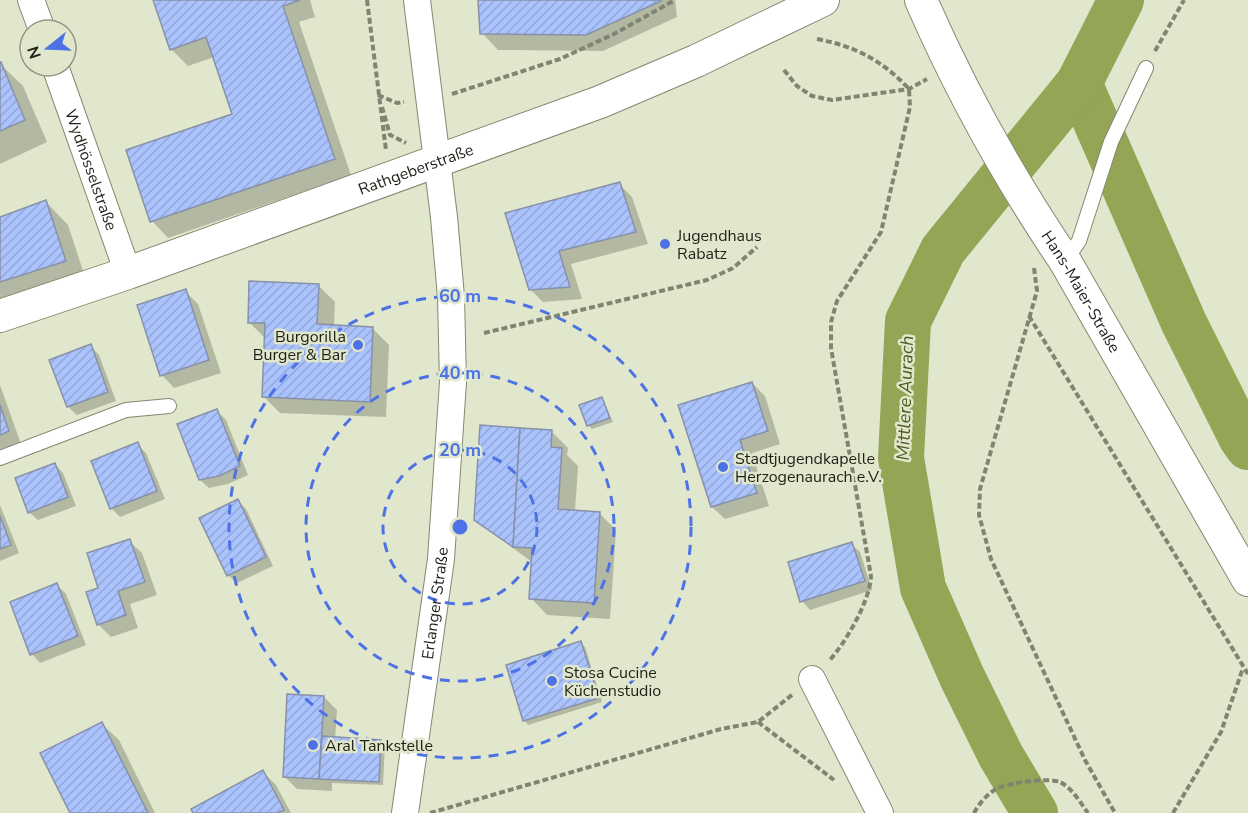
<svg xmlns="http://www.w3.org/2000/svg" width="1248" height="813" font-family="'Nunito Sans',sans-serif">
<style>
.shadow{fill:#0003}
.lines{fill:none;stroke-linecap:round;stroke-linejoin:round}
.river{stroke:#94a555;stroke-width:46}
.building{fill:url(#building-hatch);stroke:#8791a8;stroke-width:1.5}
.service-casing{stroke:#828971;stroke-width:16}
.minor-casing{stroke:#828971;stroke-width:28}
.tertiary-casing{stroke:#828971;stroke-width:34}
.path{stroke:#808472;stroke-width:4;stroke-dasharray:6 3;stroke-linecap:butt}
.service{stroke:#fff;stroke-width:14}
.minor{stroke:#fff;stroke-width:26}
.tertiary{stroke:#fff;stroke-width:32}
.ring{fill:none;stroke:#4d72e6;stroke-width:3;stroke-dasharray:10 8}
.poi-dot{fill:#4d72e6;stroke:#e0e7cc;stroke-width:2}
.labels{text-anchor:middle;stroke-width:5;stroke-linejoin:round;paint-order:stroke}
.street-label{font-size:16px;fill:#1e2017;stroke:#e0e7cc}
.poi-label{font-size:16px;fill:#1e2017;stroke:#e0e7cc;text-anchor:start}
.water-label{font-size:18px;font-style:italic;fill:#505b21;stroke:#e0e7cc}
.centre{fill:#4d72e6;stroke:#e0e7cc;stroke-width:3}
.ring-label{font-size:18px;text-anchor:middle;font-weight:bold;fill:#4d72e6;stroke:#e0e7cc;stroke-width:5;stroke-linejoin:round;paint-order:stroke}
</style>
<defs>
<pattern id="building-hatch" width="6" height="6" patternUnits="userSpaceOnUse" patternTransform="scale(1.5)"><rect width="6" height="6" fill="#abc3fd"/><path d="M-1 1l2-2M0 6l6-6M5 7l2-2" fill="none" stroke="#93a7d8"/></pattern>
</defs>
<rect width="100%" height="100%" fill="#e0e7cc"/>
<g class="shadow">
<path d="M154,0H310L315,17L299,22L351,175L168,238L152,221L234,115L214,57L188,66L171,49Z"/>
<path d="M480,0H675L677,17L603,51L498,50L482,33Z"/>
<path d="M0,64L23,86L47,142L0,164Z"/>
<path d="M619,184L632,197L648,244L571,264L582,299L543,302L530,289L507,215Z"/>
<path d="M46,202L68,225L87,283L0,312V218Z"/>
<path d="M318,285L335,302L334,326L372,328L389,345L386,417L280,413L263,396L266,339L249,322Z"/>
<path d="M185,291L198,304L221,373L174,388L162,375Z"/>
<path d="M90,346L99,355L116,401L77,415L68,407Z"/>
<path d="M752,383L765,396L780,444L752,453L769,506L725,519L712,507Z"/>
<path d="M0,385L21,444L0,452Z"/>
<path d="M602,399L613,422L592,429L588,425Z"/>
<path d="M217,411L226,420L248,475L228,484L209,488L200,480Z"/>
<path d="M551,431L568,448L567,455L578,466L575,511L599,513L616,530L610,619L547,615L531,598L533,563L480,523Z"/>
<path d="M137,444L146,453L165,499L120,517L111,508Z"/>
<path d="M55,464L63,473L76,506L38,520L29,512Z"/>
<path d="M238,501L246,509L273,566L237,583L228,575Z"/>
<path d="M0,505L19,553L0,561Z"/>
<path d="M129,541L142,553L157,595L130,604L138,628L111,637L98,624Z"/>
<path d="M851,544L860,552L872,590L810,610L802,601Z"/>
<path d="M57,585L66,594L86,645L40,663L32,654Z"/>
<path d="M581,643L585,647L602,702L528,725L525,721L508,666Z"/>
<path d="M324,697L337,710L335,739L381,741L385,745L383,785L332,783V791L297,789L284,776Z"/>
<path d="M102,724L119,740L155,813H72Z"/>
<path d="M263,772L276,785L291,813H195Z"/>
</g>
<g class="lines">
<g class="river">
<path d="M1079,83L1184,323L1241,437L1248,447"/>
<path d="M1035,813L1001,756L962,677L923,588L901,458L908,321L943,250L1079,83L1121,0"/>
</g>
</g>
<g class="building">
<path d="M153,0H300L283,6L335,159L150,222L126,150L232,114L206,37L170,50Z"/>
<path d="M478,0H661V1L586,35L480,34Z"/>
<path d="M1,62L25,120L0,131V62Z"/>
<path d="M620,182L636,232L559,251L570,287L529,290L505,213Z"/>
<path d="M46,200L66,261L0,282V217Z"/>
<path d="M249,281L319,284L317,324L373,327L370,402L262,397L265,323H248Z"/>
<path d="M186,289L209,360L160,376L137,305Z"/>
<path d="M91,344L108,392L67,407L49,360Z"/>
<path d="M752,382L768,431L740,440L757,493L711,507L678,405Z"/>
<path d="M602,397L610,418L587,426L579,405Z"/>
<path d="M0,405L9,431L0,435Z"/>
<path d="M217,409L240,466L219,476L199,480L177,424Z"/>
<path d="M480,425L520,428L513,547L474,520Z"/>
<path d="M520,428L552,430L551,447L562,448L558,509L600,512L594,603L529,599L532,548L513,547Z"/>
<path d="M138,442L157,491L110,509L91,461Z"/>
<path d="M55,463L68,497L28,513L15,478Z"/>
<path d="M238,499L266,557L227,576L199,518Z"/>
<path d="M0,516L11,545L0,549Z"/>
<path d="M130,539L145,582L118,591L126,615L97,625L86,592L98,588L87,553Z"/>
<path d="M852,542L865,581L800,602L788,562Z"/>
<path d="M57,583L78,636L30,655L10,602Z"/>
<path d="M581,641L599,698L523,721L506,665Z"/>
<path d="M287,694L324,696L319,779L283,777Z"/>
<path d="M102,722L148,813H70L40,753Z"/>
<path d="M322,736L381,740L379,782L319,779Z"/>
<path d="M263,770L284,810L278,813H193L191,809Z"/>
</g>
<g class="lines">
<g class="service-casing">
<g id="service">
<path d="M1065,261L1079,241L1111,142L1146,68"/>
<path d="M0,458L126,410L169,406"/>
</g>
</g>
<g class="minor-casing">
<g id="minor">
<path d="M31,0L42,30"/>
<path id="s1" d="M55,66L128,273"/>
<path d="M812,679L880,813"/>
<path id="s2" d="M405,813L441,559L453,382L451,297L444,217L417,0"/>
</g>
</g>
<g class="tertiary-casing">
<g id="tertiary">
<path id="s3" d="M921,0C961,92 1009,178 1065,261L1248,580"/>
<path id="s4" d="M0,316L128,273L600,102L696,61L823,0"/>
</g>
</g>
<g class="path">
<path d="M367,0L386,150"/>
<path d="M817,39C855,46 883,61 909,89L910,107L881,232L837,301L831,322V348L871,576C870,601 846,642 829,661"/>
<path d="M1155,51L1184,0"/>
<path d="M784,70L797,86L812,96L832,100L909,89L927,79"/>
<path d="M452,94L560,59L614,34L675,0"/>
<path d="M378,95L397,103L404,102"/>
<path d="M382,107L390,135L406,143"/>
<path d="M1034,268L1037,291L980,489L979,515L991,559L1085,760L1115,813"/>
<path d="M1029,316L1248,674"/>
<path d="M484,333L707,280L733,268L757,247"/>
<path d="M758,722L834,780"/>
<path d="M430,813L721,729L758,722L793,694"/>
<path d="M974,813C979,804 986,795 996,789C1007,783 1048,777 1060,782C1072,788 1080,802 1088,813"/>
<path d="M1173,813L1221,732L1243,668"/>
</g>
<use href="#service" class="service"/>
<use href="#minor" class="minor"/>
<use href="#tertiary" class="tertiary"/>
</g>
<g class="ring">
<circle cx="460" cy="527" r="77"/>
<circle cx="460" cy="527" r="154"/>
<circle cx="460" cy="527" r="231"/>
</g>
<g class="poi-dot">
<circle cx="665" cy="244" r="6"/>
<circle cx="358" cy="345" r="6"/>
<circle cx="723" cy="467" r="6"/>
<circle cx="552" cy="681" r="6"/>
<circle cx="313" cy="745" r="6"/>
</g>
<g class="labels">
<g class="street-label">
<text dy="6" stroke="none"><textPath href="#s1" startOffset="110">Wydhösselstraße</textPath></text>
<text dy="6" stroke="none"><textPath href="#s4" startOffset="441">Rathgeberstraße</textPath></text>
<text dy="6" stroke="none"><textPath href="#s3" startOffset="333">Hans-Maier-Straße</textPath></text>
<text dy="6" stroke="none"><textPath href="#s2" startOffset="212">Erlanger Straße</textPath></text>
</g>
<g class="poi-label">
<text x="677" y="241">Jugendhaus<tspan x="677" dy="18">Rabatz</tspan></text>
<text x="346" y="342" text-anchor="end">Burgorilla<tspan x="346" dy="18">Burger &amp; Bar</tspan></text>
<text x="735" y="464">Stadtjugendkapelle<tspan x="735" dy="18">Herzogenaurach e.V.</tspan></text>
<text x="564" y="678">Stosa Cucine<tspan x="564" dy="18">Küchenstudio</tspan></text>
<text x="325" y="751">Aral Tankstelle</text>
</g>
<g class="water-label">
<text transform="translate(905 398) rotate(-88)" y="6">Mittlere Aurach</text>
</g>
</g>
<circle cx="460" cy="527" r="9" class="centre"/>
<g class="ring-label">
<text x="460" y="302">60 m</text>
<text x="460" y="379">40 m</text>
<text x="460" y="456">20 m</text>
</g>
<g transform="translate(48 48) rotate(252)"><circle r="28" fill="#e0e7cc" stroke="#929784" stroke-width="1.5"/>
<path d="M0-4.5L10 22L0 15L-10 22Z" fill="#4d72e6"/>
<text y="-9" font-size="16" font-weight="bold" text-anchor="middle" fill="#1e2017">N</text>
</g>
</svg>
